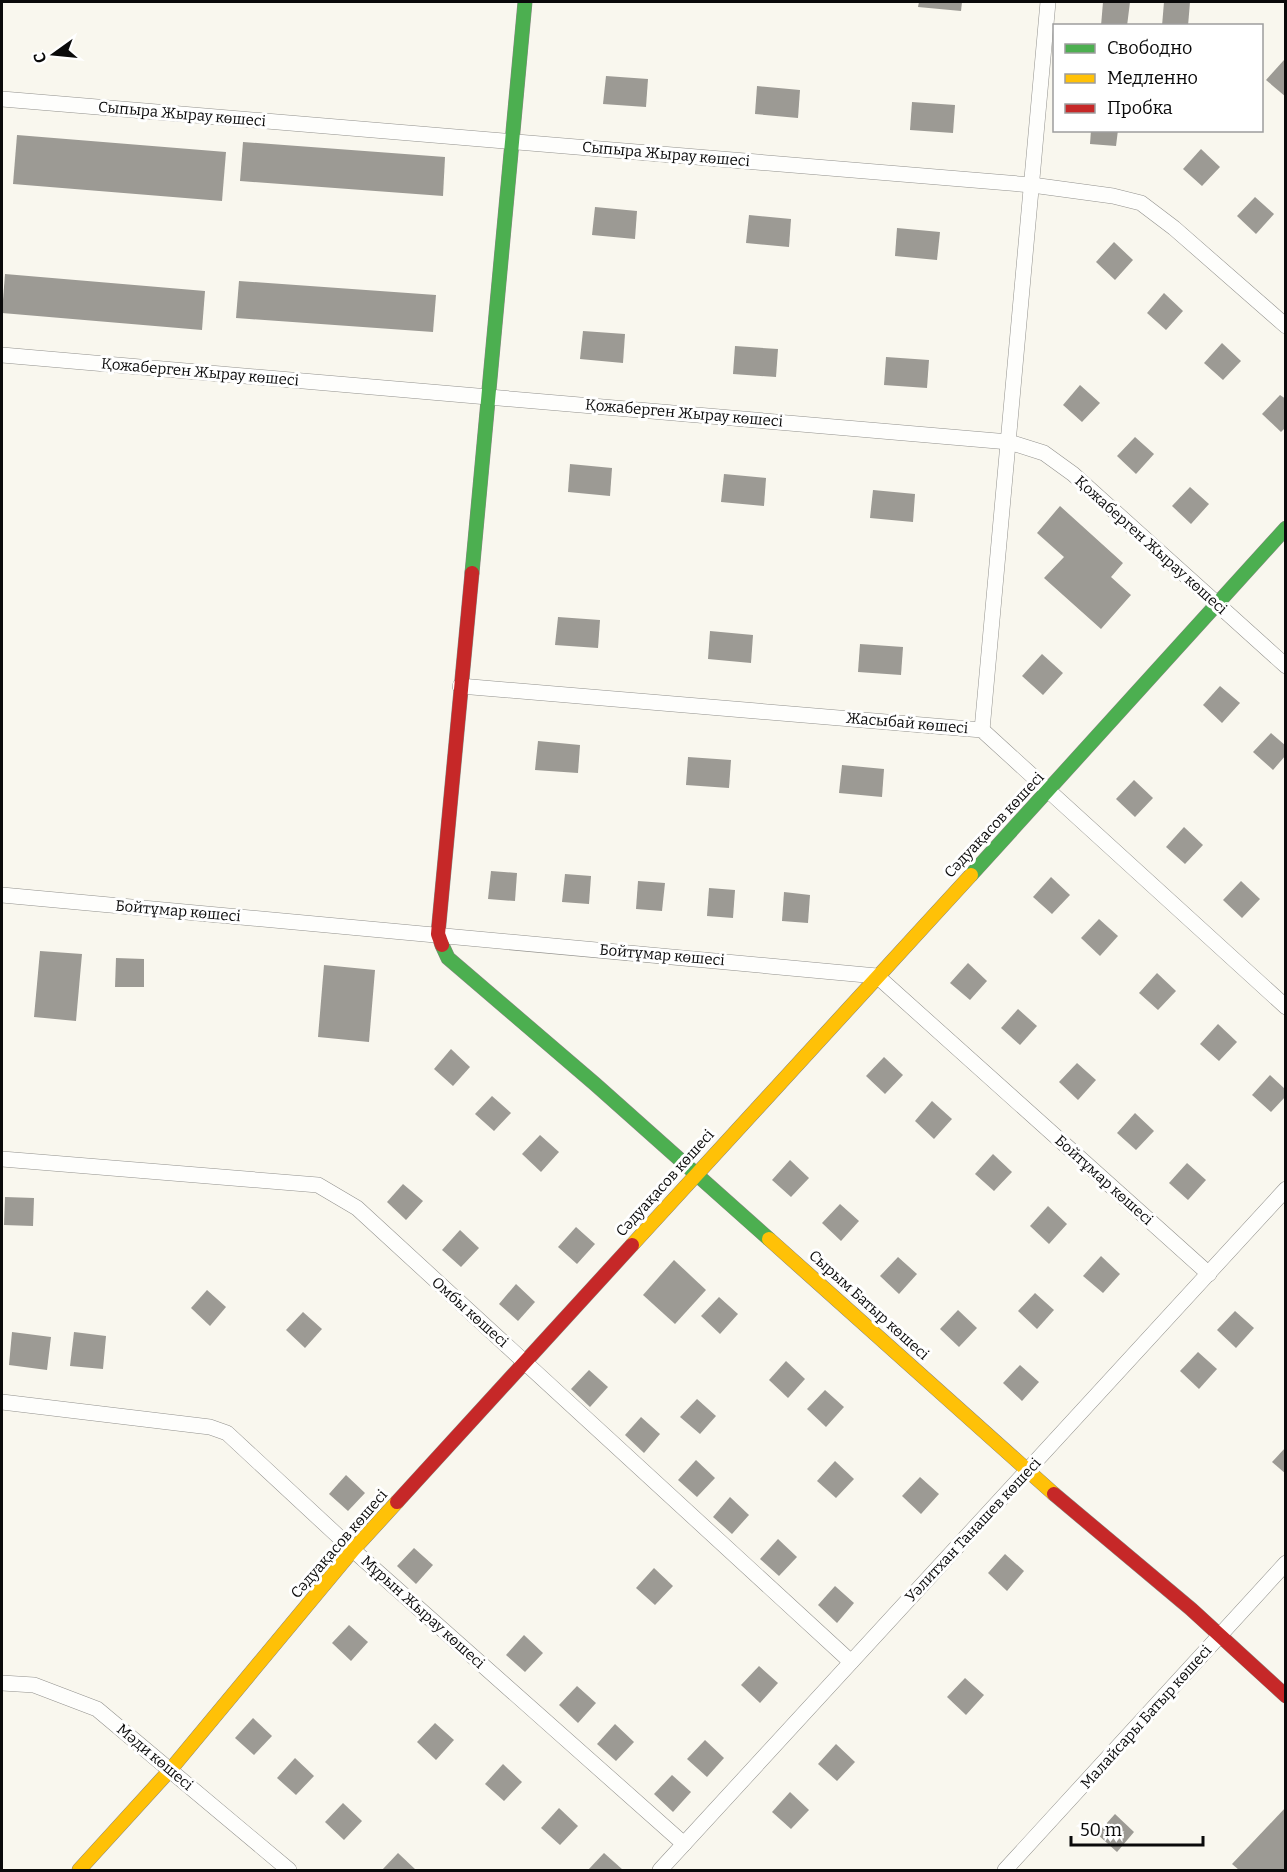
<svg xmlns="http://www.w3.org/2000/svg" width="1287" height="1872" font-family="Bitter,serif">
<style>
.building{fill:#9c9a94}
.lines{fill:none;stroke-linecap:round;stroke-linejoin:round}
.street-casing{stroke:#92918d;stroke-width:16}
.fast-casing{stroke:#888783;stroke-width:15}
.slow-casing{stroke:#888783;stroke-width:15}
.jam-casing{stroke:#888783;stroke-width:15}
.street{stroke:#fefefc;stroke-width:15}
.fast{stroke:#4caf50;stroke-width:14}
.slow{stroke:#ffc107;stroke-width:14}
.jam{stroke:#c62828;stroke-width:14}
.labels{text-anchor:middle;stroke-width:6;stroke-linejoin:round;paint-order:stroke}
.street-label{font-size:15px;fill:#0a0a0a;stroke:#fff}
</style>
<rect width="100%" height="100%" fill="#f9f7ee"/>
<g class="building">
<path d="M919,2H962L961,11L918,7Z"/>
<path d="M1103,2H1130L1127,26H1101Z"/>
<path d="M1164,2H1190L1188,26H1162Z"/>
<path d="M1284,60L1286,62V97L1266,80Z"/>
<path d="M606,76L648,79L646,107L603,104Z"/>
<path d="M757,86L800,90L798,118L755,114Z"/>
<path d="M912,102L955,105L953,133L910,130Z"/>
<path d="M1091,130H1118L1116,146L1090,144Z"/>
<path d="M17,135L226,152L222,201L13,184Z"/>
<path d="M243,142L445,157L443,196L240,181Z"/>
<path d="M1201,149L1220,167L1202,186L1183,169Z"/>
<path d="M1255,197L1274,214L1256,234L1237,216Z"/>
<path d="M595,207L637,211L635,239L592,235Z"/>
<path d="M749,215L791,219L789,247L746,243Z"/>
<path d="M897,228L940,232L937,260L895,256Z"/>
<path d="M1114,242L1133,260L1115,280L1096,262Z"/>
<path d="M5,274L205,291L202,330L2,313Z"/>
<path d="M239,281L436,295L433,332L236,318Z"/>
<path d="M1164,293L1183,311L1166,330L1147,313Z"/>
<path d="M583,331L625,334L623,363L580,359Z"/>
<path d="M1222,343L1241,361L1223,380L1204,363Z"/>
<path d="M735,346L778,349L776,377L733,374Z"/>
<path d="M886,357L929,360L927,388L884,385Z"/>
<path d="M1080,385L1100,403L1082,422L1063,405Z"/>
<path d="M1280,395L1286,399V427L1281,432L1262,414Z"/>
<path d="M1135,437L1154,454L1136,474L1117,456Z"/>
<path d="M570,464L612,468L610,496L568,492Z"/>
<path d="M724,474L766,478L764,506L721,502Z"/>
<path d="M1190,487L1209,504L1191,524L1172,506Z"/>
<path d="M873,490L915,494L913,522L870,518Z"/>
<path d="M1060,506L1123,563L1111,577L1131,595L1101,629L1044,578L1064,557L1037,533Z"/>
<path d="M558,617L600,620L598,648L555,645Z"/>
<path d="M710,631L753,635L751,663L708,659Z"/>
<path d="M860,644L903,647L901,675L858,672Z"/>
<path d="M1042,654L1063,673L1043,695L1022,676Z"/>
<path d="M1220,686L1240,703L1222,723L1203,705Z"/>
<path d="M1271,733L1286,746V755L1273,770L1253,752Z"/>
<path d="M538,741L580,745L578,773L535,770Z"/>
<path d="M688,757L731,760L729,788L686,785Z"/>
<path d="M842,765L884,769L882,797L839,793Z"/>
<path d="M1134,780L1153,798L1135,817L1116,799Z"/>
<path d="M1184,827L1203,845L1185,864L1166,847Z"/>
<path d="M491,871L517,873L515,901L488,899Z"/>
<path d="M565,874L591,876L589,904L562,902Z"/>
<path d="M1051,877L1070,895L1052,914L1033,897Z"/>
<path d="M638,881L665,883L662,911L636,909Z"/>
<path d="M1241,881L1260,899L1242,918L1223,900Z"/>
<path d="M709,888L735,890L733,918L707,916Z"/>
<path d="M784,892L810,895L808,923L782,921Z"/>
<path d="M1099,919L1118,936L1100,956L1081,938Z"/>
<path d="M40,951L82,954L76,1021L34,1017Z"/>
<path d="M116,958L144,959V987H115Z"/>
<path d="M968,963L987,981L970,1000L950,983Z"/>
<path d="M324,965L375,970L369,1042L318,1037Z"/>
<path d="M1157,973L1176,991L1158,1010L1139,993Z"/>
<path d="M1018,1009L1037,1026L1020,1045L1001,1028Z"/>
<path d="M1218,1024L1237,1042L1219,1061L1200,1044Z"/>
<path d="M451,1049L470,1067L453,1086L434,1069Z"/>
<path d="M884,1057L903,1075L885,1094L866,1076Z"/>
<path d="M1077,1063L1096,1080L1078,1100L1059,1082Z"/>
<path d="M1270,1075L1286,1090V1096L1271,1112L1252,1095Z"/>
<path d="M492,1096L511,1113L494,1131L475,1114Z"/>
<path d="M932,1101L952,1119L934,1139L915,1121Z"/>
<path d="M1135,1113L1154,1131L1136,1150L1117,1133Z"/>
<path d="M540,1135L559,1152L541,1172L522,1154Z"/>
<path d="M993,1154L1012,1172L994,1191L975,1174Z"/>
<path d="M790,1160L809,1178L791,1197L772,1180Z"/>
<path d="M1187,1163L1206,1180L1188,1200L1169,1183Z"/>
<path d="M403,1184L423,1201L406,1220L387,1202Z"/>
<path d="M5,1197L34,1198L33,1226L4,1225Z"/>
<path d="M840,1204L859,1221L841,1241L822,1223Z"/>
<path d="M1048,1206L1067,1224L1049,1244L1030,1226Z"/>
<path d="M576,1227L595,1244L577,1264L558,1247Z"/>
<path d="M460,1230L479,1248L461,1267L442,1250Z"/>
<path d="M1101,1256L1120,1274L1103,1293L1083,1276Z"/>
<path d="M898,1257L917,1274L899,1294L880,1276Z"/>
<path d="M674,1260L706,1290L675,1324L643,1295Z"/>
<path d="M516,1284L535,1302L518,1321L499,1304Z"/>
<path d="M207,1290L226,1307L210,1326L191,1308Z"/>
<path d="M1035,1293L1054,1310L1037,1329L1018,1311Z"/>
<path d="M719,1297L738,1314L720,1334L701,1316Z"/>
<path d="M958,1310L977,1328L959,1347L940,1329Z"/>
<path d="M1235,1311L1254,1328L1236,1348L1217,1330Z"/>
<path d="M303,1312L322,1329L305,1348L286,1330Z"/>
<path d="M12,1332L51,1337L47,1370L9,1365Z"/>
<path d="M74,1332L106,1336L103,1369L70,1366Z"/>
<path d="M1198,1352L1217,1369L1199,1389L1180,1371Z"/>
<path d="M786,1361L805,1379L788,1398L769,1380Z"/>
<path d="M1020,1365L1039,1382L1022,1401L1003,1383Z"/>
<path d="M589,1370L608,1387L590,1407L571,1389Z"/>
<path d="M825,1390L844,1407L826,1427L807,1409Z"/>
<path d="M697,1399L716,1416L700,1434L680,1417Z"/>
<path d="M641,1417L660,1434L644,1453L625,1435Z"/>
<path d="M1286,1447V1474L1272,1462Z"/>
<path d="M696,1460L715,1478L697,1497L678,1480Z"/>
<path d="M835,1461L854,1479L836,1498L817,1481Z"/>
<path d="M346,1475L365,1493L348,1511L329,1494Z"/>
<path d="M920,1477L939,1494L921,1514L902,1496Z"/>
<path d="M730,1497L749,1515L732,1534L713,1517Z"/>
<path d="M778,1539L797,1557L779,1576L760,1559Z"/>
<path d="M414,1548L433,1565L416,1584L397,1566Z"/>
<path d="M1005,1554L1024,1571L1007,1591L988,1573Z"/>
<path d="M654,1568L673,1586L655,1605L636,1588Z"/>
<path d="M835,1586L854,1603L837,1623L818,1605Z"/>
<path d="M349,1625L368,1642L351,1661L332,1643Z"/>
<path d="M524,1635L543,1653L525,1672L506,1655Z"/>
<path d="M759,1666L778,1683L760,1703L741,1685Z"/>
<path d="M965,1678L984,1695L966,1715L947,1697Z"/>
<path d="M577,1686L596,1703L578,1723L559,1705Z"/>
<path d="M253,1718L272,1736L254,1755L235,1738Z"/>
<path d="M435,1723L454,1740L436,1760L417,1742Z"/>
<path d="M615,1724L634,1742L616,1761L597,1744Z"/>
<path d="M705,1740L724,1758L707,1777L687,1759Z"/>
<path d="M836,1744L855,1762L837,1781L818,1764Z"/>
<path d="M295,1758L314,1776L296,1795L277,1778Z"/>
<path d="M503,1764L522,1782L504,1801L485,1784Z"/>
<path d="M672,1775L691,1792L673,1812L654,1794Z"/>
<path d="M790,1792L809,1810L791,1829L772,1812Z"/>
<path d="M343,1803L362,1821L344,1840L325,1822Z"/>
<path d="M1286,1807V1870H1239L1232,1864Z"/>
<path d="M559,1808L578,1826L560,1845L541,1828Z"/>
<path d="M1115,1814L1134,1832L1117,1852L1097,1834Z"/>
<path d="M398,1853L416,1870H382Z"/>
<path d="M604,1853L623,1870H588Z"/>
</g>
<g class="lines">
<g class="street-casing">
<g id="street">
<path d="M2,99L1032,185L1113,196L1141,203L1174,228L1286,326"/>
<path d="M2,355L1009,442L1044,453L1073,474L1286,666"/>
<path d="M460,686L982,730L1286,1007"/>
<path d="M982,730L1048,2"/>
<path d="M2,895L877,976L1209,1274"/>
<path d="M2,1159L318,1185L357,1208L851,1662"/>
<path d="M2,1402L210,1427L227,1433L353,1550L684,1844"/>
<path d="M2,1683L34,1685L97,1709L289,1870"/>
<path d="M660,1870L1286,1189"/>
<path d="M1005,1870L1286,1563"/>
</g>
</g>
<g class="fast-casing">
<g id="fast">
<path d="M472,573L525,2"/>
<path d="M971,875L1286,528"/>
<path d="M442,945L448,958L595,1084L769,1239"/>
</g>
</g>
<g class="slow-casing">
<g id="slow">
<path d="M769,1239L1054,1494"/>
<path d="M632,1245L971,875"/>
<path d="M79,1870L171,1769L353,1550L397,1502"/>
</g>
</g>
<g class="jam-casing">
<g id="jam">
<path d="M442,945L438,934L472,573"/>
<path d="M1054,1494L1191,1609L1286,1696"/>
<path d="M397,1502L632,1245"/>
</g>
</g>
<use href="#street" class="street"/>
<use href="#fast" class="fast"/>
<use href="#slow" class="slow"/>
<use href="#jam" class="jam"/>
</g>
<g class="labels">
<g class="street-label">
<text transform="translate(182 114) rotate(5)" y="5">Сыпыра Жырау көшесі</text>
<text transform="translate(666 154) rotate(5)" y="5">Сыпыра Жырау көшесі</text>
<text transform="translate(200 372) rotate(5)" y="5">Қожаберген Жырау көшесі</text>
<text transform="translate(684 413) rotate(5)" y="5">Қожаберген Жырау көшесі</text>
<text transform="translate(1151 545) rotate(42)" y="5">Қожаберген Жырау көшесі</text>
<text transform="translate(907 723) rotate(5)" y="5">Жасыбай көшесі</text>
<text transform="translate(994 825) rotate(-47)" y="5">Сәдуақасов көшесі</text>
<text transform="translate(178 911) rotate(5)" y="5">Бойтұмар көшесі</text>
<text transform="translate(662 955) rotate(5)" y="5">Бойтұмар көшесі</text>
<text transform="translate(1104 1180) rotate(42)" y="5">Бойтұмар көшесі</text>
<text transform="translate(665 1183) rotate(-48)" y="5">Сәдуақасов көшесі</text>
<text transform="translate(869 1305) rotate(42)" y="5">Сырым Батыр көшесі</text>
<text transform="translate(470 1312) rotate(42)" y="5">Омбы көшесі</text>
<text transform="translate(973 1530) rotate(-47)" y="5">Уәлитхан Танашев көшесі</text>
<text transform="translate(339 1544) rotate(-49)" y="5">Сәдуақасов көшесі</text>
<text transform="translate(423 1612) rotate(42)" y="5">Мұрын Жырау көшесі</text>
<text transform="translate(1146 1717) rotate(-48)" y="5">Малайсары Батыр көшесі</text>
<text transform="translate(155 1757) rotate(40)" y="5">Мәди көшесі</text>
</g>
</g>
<rect width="1287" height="1872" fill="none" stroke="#0a0a0a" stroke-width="6"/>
<rect x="1053" y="24" width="210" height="108" fill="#ffffff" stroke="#9d9d9d" stroke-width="1.5"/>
<rect x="1065" y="44" width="30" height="9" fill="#4caf50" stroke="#9d9d9d" stroke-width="1.5"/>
<text x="1107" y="54" font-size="18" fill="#0a0a0a">Свободно</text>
<rect x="1065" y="74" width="30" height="9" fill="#ffc107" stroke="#9d9d9d" stroke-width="1.5"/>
<text x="1107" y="84" font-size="18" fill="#0a0a0a">Медленно</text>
<rect x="1065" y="104" width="30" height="9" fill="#c62828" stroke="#9d9d9d" stroke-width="1.5"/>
<text x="1107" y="114" font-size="18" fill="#0a0a0a">Пробка</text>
<g transform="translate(54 54) rotate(255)" stroke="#ffffff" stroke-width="4.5" paint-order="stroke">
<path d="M0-4.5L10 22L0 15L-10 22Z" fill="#0a0a0a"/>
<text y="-9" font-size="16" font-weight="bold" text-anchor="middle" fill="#0a0a0a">С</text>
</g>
<path d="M1071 1836v9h132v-9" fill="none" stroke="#0a0a0a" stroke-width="3"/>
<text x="1080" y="1836" font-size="18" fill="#0a0a0a" stroke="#ffffff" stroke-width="4.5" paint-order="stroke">50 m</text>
</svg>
